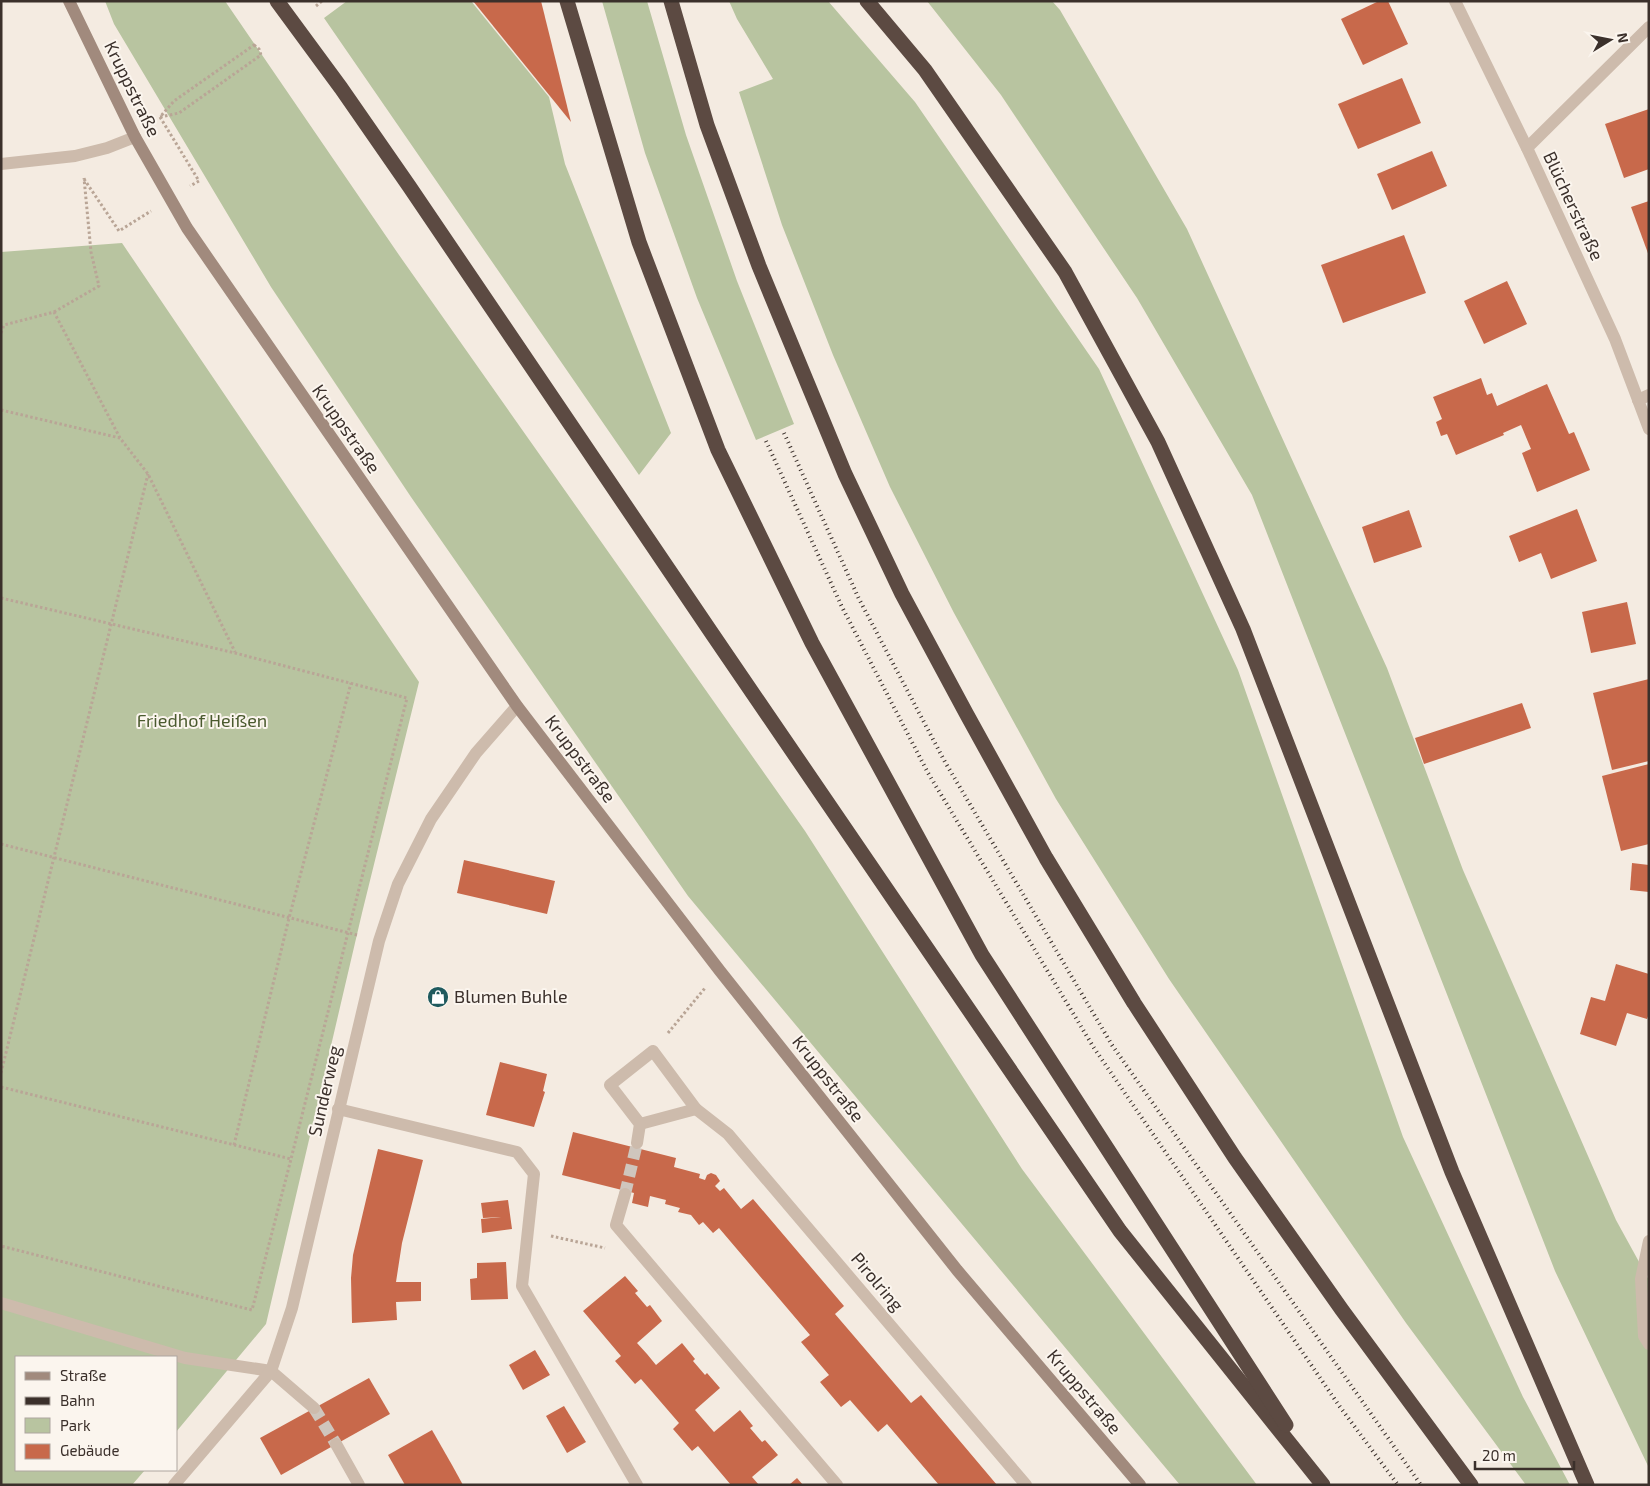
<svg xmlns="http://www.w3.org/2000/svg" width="1650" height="1486" font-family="'Exo 2',sans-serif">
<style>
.green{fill:#b8c4a0}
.building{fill:#c8694b}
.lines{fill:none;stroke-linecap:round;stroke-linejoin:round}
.street-tunnel{stroke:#cfc6bd;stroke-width:12;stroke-dasharray:12 6;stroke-linecap:butt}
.path{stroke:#b9a596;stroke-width:3;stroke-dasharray:2.5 2.5;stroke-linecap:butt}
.lane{stroke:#cdbbac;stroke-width:12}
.street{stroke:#cdbbac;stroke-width:12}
.secondary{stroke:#a18a7d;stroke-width:12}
.highway{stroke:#5c4a42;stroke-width:15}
.rail{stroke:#3b302b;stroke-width:4;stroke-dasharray:1 4;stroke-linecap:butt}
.labels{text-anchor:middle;stroke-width:4;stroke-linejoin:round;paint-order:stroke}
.street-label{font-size:18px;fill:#3b302b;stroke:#fbf5ee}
.park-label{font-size:18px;fill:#4a5a2e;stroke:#fbf5ee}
.poi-label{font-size:18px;fill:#3b302b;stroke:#fbf5ee;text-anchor:start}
</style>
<rect width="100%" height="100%" fill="#f4ebe1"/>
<g class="green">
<path d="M105,1H225L399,255L805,831L1022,1169L1257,1485H1180L688,896L411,497L271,287L114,24Z"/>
<path d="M347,1H471L549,97L565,164L671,433L639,475L324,18Z"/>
<path d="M602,1H647L686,135L737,281L794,424L756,440L697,298L645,153Z"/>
<path d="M729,1H828L915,102L1099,369L1238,670L1403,1137L1523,1397L1570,1485H1526L1406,1323L1169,979L1056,799L954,613L890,487L833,355L782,225L739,92L773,79L737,19Z"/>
<path d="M927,1H1052L1060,10L1187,229L1387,668L1463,870L1616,1220L1649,1280V1468L1555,1271L1252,495L1137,298L1001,95Z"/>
<path d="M122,243L419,682L362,913L266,1324L176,1432V1357H16V1470H145L132,1485H1V252Z"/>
</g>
<g class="building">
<path d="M473,1H541L571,122Z"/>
<path d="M1379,1H1388L1408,44L1363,65L1341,19Z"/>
<path d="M1402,78L1421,123L1358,149L1338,104Z"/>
<path d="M1649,109V169L1624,178L1605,124Z"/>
<path d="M1432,151L1447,186L1392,210L1377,174Z"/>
<path d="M1649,201V256L1631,207Z"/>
<path d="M1404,235L1426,293L1343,323L1321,265Z"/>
<path d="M1507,281L1527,324L1484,344L1464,301Z"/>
<path d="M1481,378L1487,395L1492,393L1497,406L1547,384L1569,434L1574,432L1590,470L1537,492L1522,453L1531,449L1521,425L1503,433L1504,435L1456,455L1447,434L1441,436L1436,422L1442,419L1433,397Z"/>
<path d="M1577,509L1597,561L1551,579L1541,553L1519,562L1509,536Z"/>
<path d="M1409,510L1422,547L1374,563L1362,527Z"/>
<path d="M1627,602L1636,644L1591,653L1582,612Z"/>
<path d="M1649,679V761L1612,770L1593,693Z"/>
<path d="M1522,703L1531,728L1424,764L1415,738Z"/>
<path d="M1649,764V844L1621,851L1602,776Z"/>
<path d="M464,860L555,881L547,914L457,893Z"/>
<path d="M1632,863L1649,865V892L1630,890Z"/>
<path d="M1616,964L1649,974V1014L1647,1019L1627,1013L1616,1046L1580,1034L1591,997L1605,1001Z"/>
<path d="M500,1062L547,1074L543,1091L545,1092L534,1127L486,1115Z"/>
<path d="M573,1132L676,1158L674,1167L700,1174L699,1178L705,1180L707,1175L711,1173L716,1175L720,1181L715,1186L720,1191L724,1188L741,1209L753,1199L844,1306L835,1314L853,1335L911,1403L921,1395L997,1485H939L887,1424L878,1432L850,1400L841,1407L820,1382L829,1375L801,1342L810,1335L719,1228L713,1233L703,1222L699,1225L691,1215L678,1212L680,1208L665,1204L666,1200L650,1196L648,1207L632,1203L634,1193L562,1175Z"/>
<path d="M378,1149L423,1160L402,1243L396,1282H421V1301L396,1302L397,1320L352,1323L351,1278L353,1255Z"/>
<path d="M508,1200L512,1229L482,1233L481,1219L501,1217L483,1218L481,1203Z"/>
<path d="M506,1262L508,1299L471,1300L470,1279L477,1278V1263Z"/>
<path d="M625,1276L638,1291L635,1293L647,1307L650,1305L662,1321L637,1343L647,1354L656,1365L682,1343L695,1359L693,1361L705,1375L707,1373L720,1388L695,1410L714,1432L740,1410L753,1426L750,1428L762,1442L765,1440L778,1455L752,1477L759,1485H731L698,1446L692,1451L673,1429L679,1423L641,1379L635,1384L615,1361L621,1356L583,1311Z"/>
<path d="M535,1350L550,1375L523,1390L509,1365Z"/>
<path d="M369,1378L390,1414L281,1475L260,1438Z"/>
<path d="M564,1406L586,1442L567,1453L546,1416Z"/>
<path d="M432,1430L452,1465L463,1485H405L388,1455Z"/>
<path d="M797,1478L803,1485H789Z"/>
</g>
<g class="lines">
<g class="street-tunnel">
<path d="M625,1194L637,1143"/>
<path d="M314,1408L336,1444"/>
</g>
<g class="path">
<path d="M316,6L322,1"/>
<path d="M254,45L259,49L261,55L179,113L160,117L174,101Z"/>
<path d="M160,117L199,181L190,186"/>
<path d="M84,179L119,231L151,211"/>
<path d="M54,312L99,286L91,252L84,178"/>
<path d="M1,333L4,325L54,312L120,438L148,474L235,652"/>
<path d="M1,410L120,438"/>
<path d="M1,598L235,653L407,698L291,1159"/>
<path d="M1,844L357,935"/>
<path d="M668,1033L705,988"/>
<path d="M1,1073L148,474"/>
<path d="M1,1087L291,1159L252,1310L1,1246"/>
<path d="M234,1145L289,918L351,683"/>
<path d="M551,1236L605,1248"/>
</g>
<g class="lane">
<path d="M1638,400L1649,395"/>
<path d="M338,1109L517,1152L534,1174L522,1286L637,1485"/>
<path d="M1649,1241L1641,1279L1644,1336L1649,1344"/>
<path d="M1,1303L185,1358L271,1371"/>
</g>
<g class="street">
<path d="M1455,1L1527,148L1615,339L1649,429"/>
<path d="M1527,148L1649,27"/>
<path d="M1,164L75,156L107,148L135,137"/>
<path d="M640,1124L696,1109"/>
<path d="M637,1143L640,1124L610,1085L653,1051L696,1109L728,1134L1026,1485"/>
<path d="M625,1194L616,1225L837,1485"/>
<path d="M271,1371L314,1408"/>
<path d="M336,1444L359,1485"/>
<path d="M174,1485L271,1371L292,1308L379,941L398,884L431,819L476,753L517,706"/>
</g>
<path class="secondary" d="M69,1L135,137L187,228L517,706L720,971L957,1270L1140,1485"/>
<g class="highway">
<path d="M277,1L341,88L409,186L713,635L1120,1231L1323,1485"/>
<path d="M567,1L639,242L718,450L812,643L982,955L1286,1425"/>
<path d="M671,1L707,125L759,266L845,474L902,594L966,713L1046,858L1134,1003L1235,1158L1342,1310L1471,1485"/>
<path d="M867,1L925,70L1065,272L1158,442L1243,629L1452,1172L1587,1485"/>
</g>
<g class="rail">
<path d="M784,433L859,599L945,762L1112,1045L1421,1485"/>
<path d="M766,441L842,607L928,773L1094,1048L1340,1407L1398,1485"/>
</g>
</g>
<defs>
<g id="shop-disc" transform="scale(1.125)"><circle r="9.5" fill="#1f5a5e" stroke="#fbf5ee"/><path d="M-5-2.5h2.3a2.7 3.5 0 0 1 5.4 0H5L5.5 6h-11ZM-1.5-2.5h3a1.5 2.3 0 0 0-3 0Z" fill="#fff"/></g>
</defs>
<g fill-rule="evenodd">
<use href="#shop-disc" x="438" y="997"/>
</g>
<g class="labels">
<g class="street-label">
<text transform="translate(132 89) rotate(64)" y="6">Kruppstraße</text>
<text transform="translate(1573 206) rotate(65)" y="6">Blücherstraße</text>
<text transform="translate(346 429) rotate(55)" y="6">Kruppstraße</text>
<text transform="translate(580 759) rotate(53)" y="6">Kruppstraße</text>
<text transform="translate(828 1079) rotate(52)" y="6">Kruppstraße</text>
<text transform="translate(325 1091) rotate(-77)" y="6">Sunderweg</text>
<text transform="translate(877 1282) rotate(50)" y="6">Pirolring</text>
<text transform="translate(1084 1392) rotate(50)" y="6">Kruppstraße</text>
</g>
<g class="park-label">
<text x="202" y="727">Friedhof Heißen</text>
</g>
<g class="poi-label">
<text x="454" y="1003">Blumen Buhle</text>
</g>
</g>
<rect width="1650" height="1486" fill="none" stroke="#3b302b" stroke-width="5"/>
<rect x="15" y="1356" width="162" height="115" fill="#fbf5ee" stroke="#aea6a0"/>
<rect x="25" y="1372" width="25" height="8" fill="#a18a7d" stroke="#aea6a0"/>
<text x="60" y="1381" font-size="15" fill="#3b302b">Straße</text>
<rect x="25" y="1397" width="25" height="8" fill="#3b302b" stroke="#aea6a0"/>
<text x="60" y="1406" font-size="15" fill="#3b302b">Bahn</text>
<rect x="25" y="1418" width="25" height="15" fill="#b8c4a0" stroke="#aea6a0"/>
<text x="60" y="1431" font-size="15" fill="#3b302b">Park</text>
<rect x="25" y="1444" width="25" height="15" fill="#c8694b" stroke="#aea6a0"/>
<text x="60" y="1456" font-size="15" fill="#3b302b">Gebäude</text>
<g transform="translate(1610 40) rotate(80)" stroke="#fbf5ee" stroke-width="4" paint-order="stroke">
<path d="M0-4L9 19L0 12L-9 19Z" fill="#3b302b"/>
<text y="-8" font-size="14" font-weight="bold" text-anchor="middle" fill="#3b302b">N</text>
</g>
<path d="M1475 1461v8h99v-8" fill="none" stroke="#3b302b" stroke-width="2.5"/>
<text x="1482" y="1461" font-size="15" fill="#3b302b" stroke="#fbf5ee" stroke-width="4" paint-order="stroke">20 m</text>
</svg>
